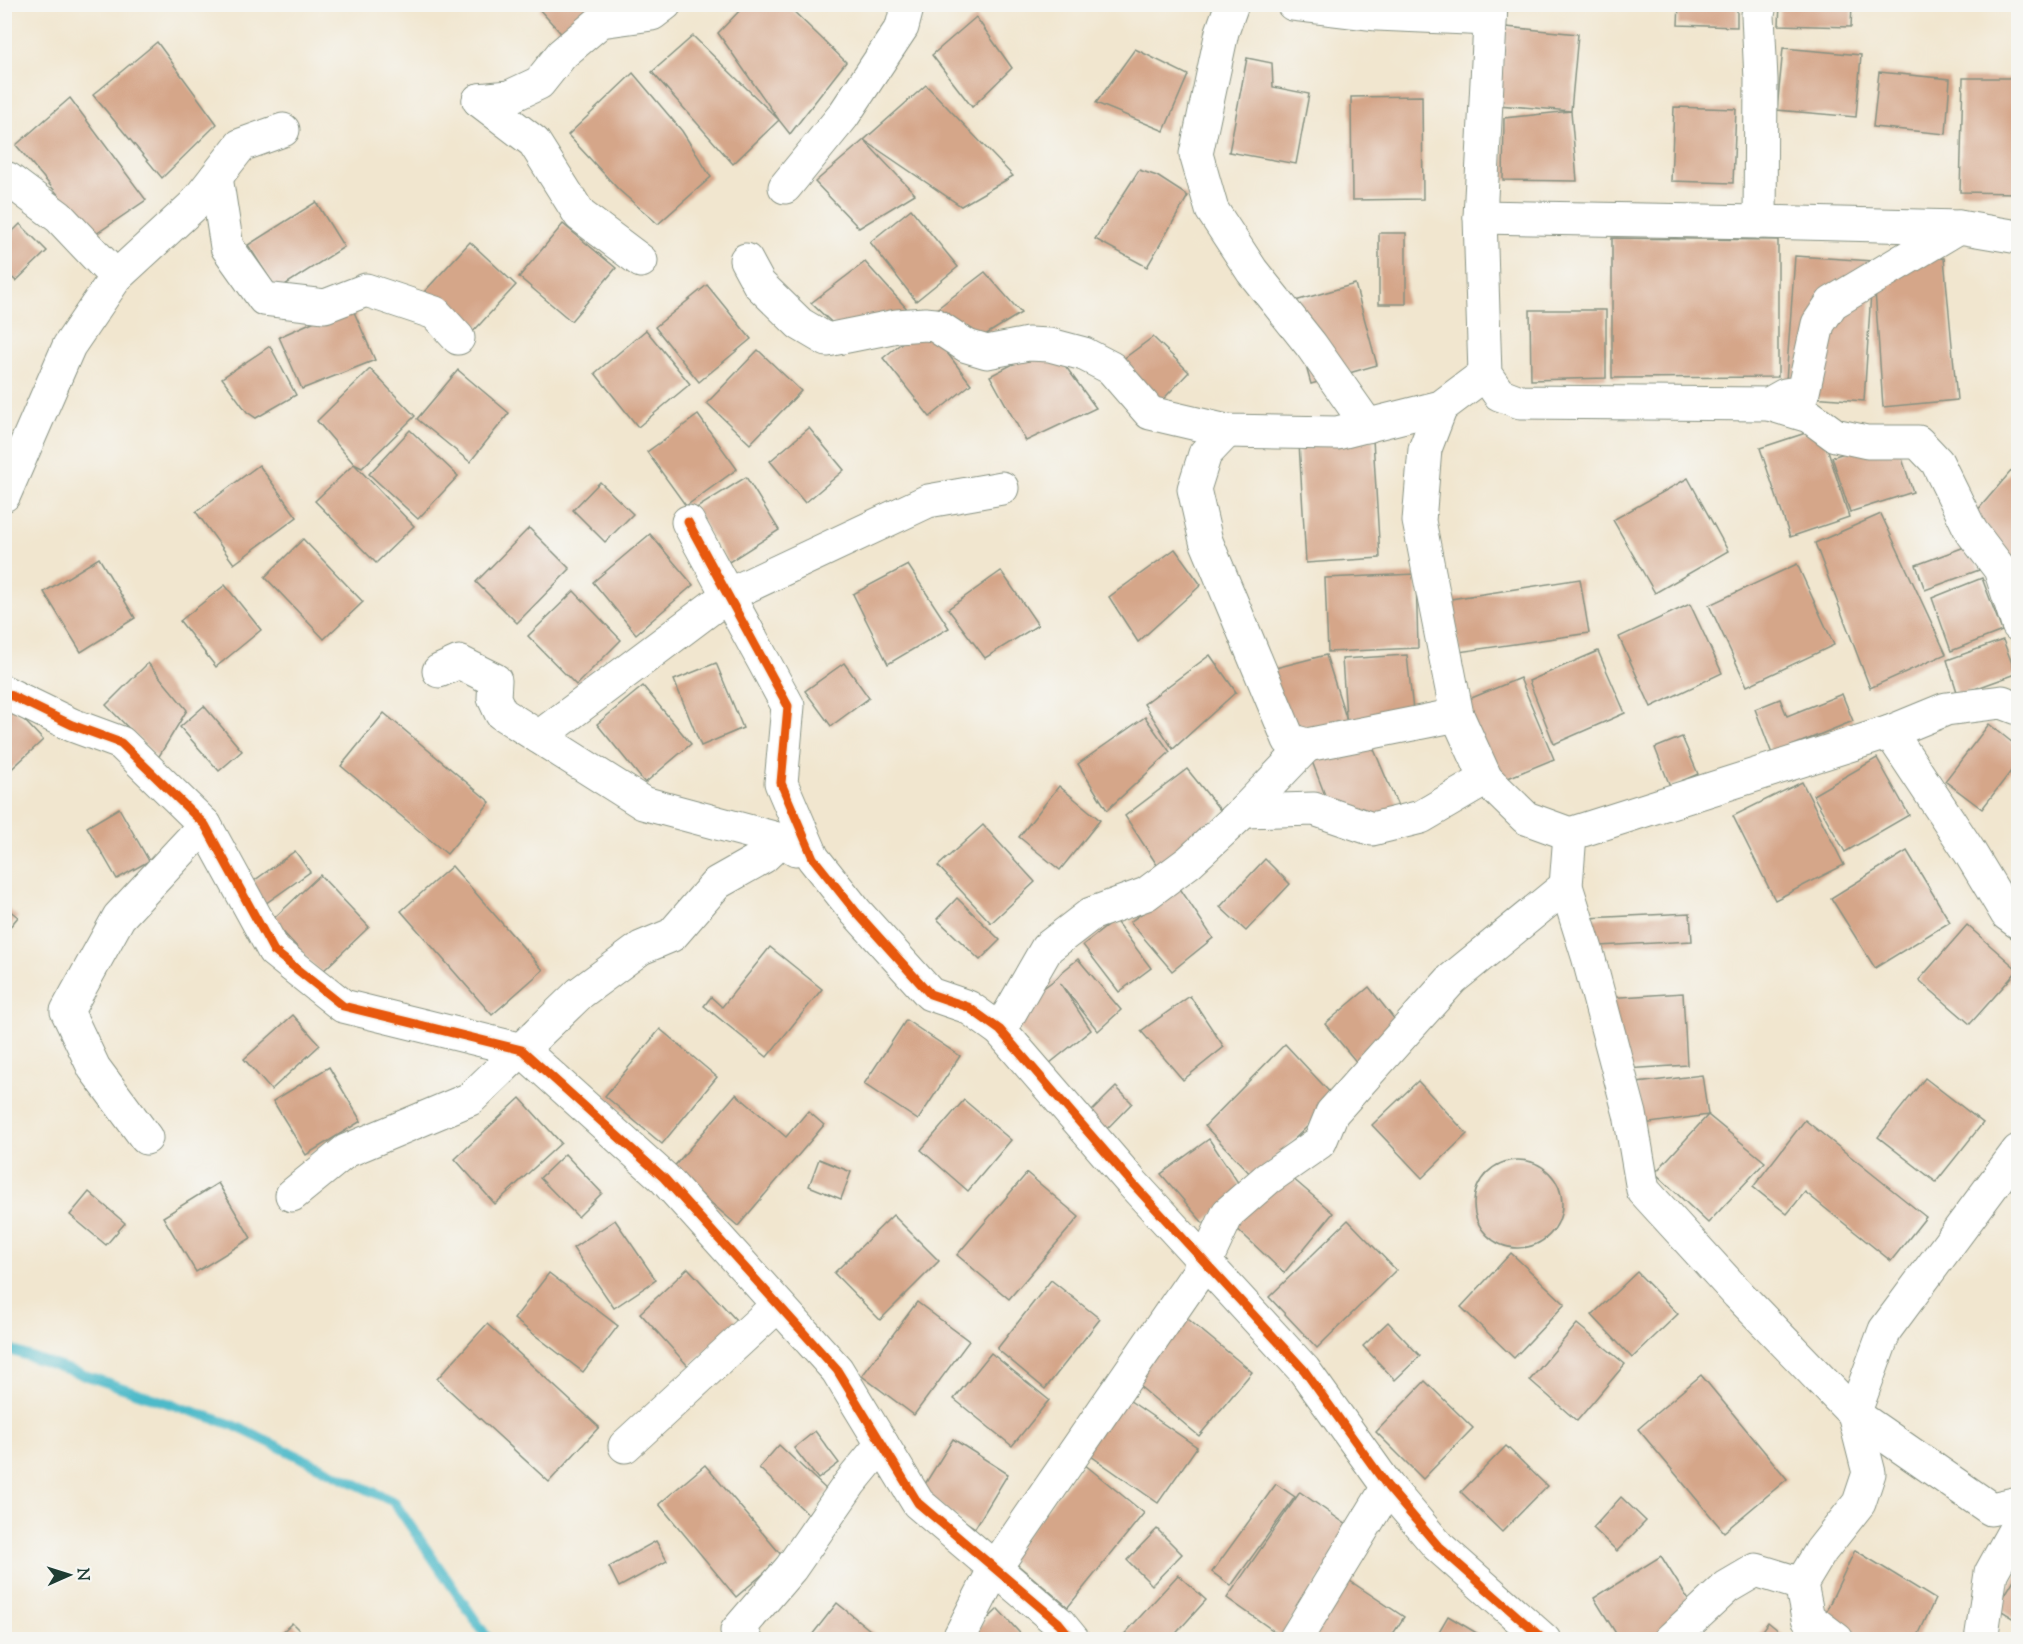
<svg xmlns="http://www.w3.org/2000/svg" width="2023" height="1644" font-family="'Sorts Mill Goudy',serif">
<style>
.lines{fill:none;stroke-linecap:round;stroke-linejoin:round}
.stream{stroke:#4ebac9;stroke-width:10}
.building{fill:#d5a689}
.street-casing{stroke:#889282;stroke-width:35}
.street{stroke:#fff;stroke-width:33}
.cycleway-casing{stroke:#f6f6f2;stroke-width:13}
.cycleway{stroke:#e8590c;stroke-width:9}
</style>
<rect width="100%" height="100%" fill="#f6f6f2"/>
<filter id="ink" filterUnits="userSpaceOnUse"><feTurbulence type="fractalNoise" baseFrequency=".0167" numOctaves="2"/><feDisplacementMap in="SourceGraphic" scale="12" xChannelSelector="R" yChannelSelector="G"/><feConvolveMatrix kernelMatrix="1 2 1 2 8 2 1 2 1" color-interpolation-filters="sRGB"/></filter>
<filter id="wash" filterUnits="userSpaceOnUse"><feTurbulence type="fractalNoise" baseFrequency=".008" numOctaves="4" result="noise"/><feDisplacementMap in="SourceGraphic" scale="24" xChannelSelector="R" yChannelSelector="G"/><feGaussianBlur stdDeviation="1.35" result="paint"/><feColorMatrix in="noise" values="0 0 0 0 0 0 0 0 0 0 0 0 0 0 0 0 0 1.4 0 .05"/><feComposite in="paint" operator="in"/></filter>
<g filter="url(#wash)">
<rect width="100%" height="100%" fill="#f1e6cf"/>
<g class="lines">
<path class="stream" d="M4,1348L233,1425L394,1502L489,1640"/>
</g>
<g id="blocks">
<g class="building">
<path d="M545,4H588L595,17L567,40L539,9Z"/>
<path d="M746,4H786L846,62L790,134L779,120L733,164L652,72L693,36L779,120L718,33Z"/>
<path d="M1679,4H1737V27L1678,25Z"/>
<path d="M1780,4H1852L1851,27L1779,25Z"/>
<path d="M976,17L1012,68L972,107L932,55Z"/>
<path d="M1506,27L1578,34L1571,111L1577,181L1503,180L1504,118L1571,111L1498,105Z"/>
<path d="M157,42L217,124L162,178L93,95Z"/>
<path d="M1783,48L1861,55L1856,117L1777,110Z"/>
<path d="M1135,49L1188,75L1164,131L1096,103Z"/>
<path d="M1247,58L1272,63L1273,87L1309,94L1296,164L1229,152Z"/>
<path d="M1879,72L1950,79L1946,134L1873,127Z"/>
<path d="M633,73L682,131L711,177L658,224L619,190L568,135Z"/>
<path d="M1963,78H2018V193L1960,192Z"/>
<path d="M926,85L1013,176L961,206L864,140Z"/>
<path d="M1422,96L1423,199L1352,200L1351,97Z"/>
<path d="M70,98L146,200L93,236L16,145Z"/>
<path d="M1674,107L1736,109L1733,183L1671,181Z"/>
<path d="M864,140L915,194L859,228L815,182Z"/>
<path d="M1139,170L1157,176L1188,196L1147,267L1095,239Z"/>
<path d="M316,202L344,247L277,290L248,245Z"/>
<path d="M911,209L958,267L916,301L870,242Z"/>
<path d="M20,224L47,251L16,281L4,270V240Z"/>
<path d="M563,224L616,268L571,321L519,277Z"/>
<rect x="1379" y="233" width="27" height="71"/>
<path d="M1612,238L1778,240V377L1612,378Z"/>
<path d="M470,242L516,285L471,334L425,291Z"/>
<path d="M1795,256L1873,261L1944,258L1957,400L1883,407L1873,261L1864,401L1785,395Z"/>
<path d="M865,262L908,310L859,348L811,303Z"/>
<path d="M985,272L1021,313L967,346L934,311Z"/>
<path d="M1355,284L1377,365L1311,384L1288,303Z"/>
<path d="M707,285L751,339L699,382L655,327Z"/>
<path d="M351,305L375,360L302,389L279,337Z"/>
<path d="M1530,310H1606V378L1531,380Z"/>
<path d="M925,324L971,384L930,417L883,358Z"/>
<path d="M646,330L690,384L638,427L595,373Z"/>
<path d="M1153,337L1189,372L1150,413L1111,368Z"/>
<path d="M1050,345L1096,408L1026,441L990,376Z"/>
<path d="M270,346L296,395L256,418L247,412L222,378Z"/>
<path d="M758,350L801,391L750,444L707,403Z"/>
<path d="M370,369L415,416L362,468L354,464L414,526L376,563L315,501L354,464L317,421Z"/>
<path d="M458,370L509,413L470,462L417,419Z"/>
<path d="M698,415L737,469L686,506L647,452Z"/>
<path d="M809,428L844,470L805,503L770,461Z"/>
<path d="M1821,428L1849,517L1790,537L1760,448Z"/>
<path d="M410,430L458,476L418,519L369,474Z"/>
<path d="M1895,437L1913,492L1850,512L1832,457Z"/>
<path d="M1373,439L1380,558L1306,563L1299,443Z"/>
<path d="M2018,463V615L1970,519Z"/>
<path d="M259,465L297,517L234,564L196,512Z"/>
<path d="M746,477L779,530L729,562L695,509Z"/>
<path d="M1688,478L1728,551L1655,593L1613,520Z"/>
<path d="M600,482L633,514L605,542L573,510Z"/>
<path d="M1881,514L1946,654L1870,688L1815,543Z"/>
<path d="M529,528L570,569L517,623L476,582Z"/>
<path d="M650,534L693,585L636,634L593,582Z"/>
<path d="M303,539L363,602L324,639L265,577Z"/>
<path d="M1970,545L1979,570L1925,590L1916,565Z"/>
<path d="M1175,549L1201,585L1138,642L1109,597Z"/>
<path d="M99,558L135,618L81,652L44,592Z"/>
<path d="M1797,564L1834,645L1747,686L1709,605Z"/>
<path d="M908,565L949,628L888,664L853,594Z"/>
<path d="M1001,571L1038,625L985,658L948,609Z"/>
<path d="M1416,574L1418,648L1328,652L1325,578Z"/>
<path d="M1982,578L2002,631L1951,651L1932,598Z"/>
<path d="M1580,579L1589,633L1459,652L1451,599Z"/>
<path d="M225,585L261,630L216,667L180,621Z"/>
<path d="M574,591L621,640L576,685L528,636Z"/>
<path d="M1690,604L1722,673L1651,707L1619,637Z"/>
<path d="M2003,640L2016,674L1958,695L1947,660Z"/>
<path d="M1598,651L1625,713L1554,744L1529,681Z"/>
<path d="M1210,655L1236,692L1173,749L1144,704Z"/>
<path d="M1326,655L1347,721L1279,739L1252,674Z"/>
<path d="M1407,655L1414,720L1347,730L1342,659Z"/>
<path d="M148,663L187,710L158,758L106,705Z"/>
<path d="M716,663L743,728L701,746L674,680Z"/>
<path d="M844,663L869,698L831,726L805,691Z"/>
<path d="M1520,678L1554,759L1479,790L1445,709Z"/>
<path d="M643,686L691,744L645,783L597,724Z"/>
<path d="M1842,694L1853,721L1772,754L1755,709L1780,699L1787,716Z"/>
<path d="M9,704L43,740L4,776V709Z"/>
<path d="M204,706L242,751L219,771L180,727Z"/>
<path d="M384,713L490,802L447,854L341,766Z"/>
<path d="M1145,717L1170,752L1107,810L1078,764Z"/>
<path d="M1989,724L2018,747V762L1982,809L1945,781Z"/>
<path d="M1367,733L1398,806L1339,832L1310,756Z"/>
<path d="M1682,737L1698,774L1670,786L1655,748Z"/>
<path d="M1877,758L1909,815L1845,852L1813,795Z"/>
<path d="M1187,769L1221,811L1159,868L1125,816Z"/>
<path d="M1802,782L1844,865L1775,900L1733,816Z"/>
<path d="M1059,786L1100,820L1060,870L1019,837Z"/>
<path d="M119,808L149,861L117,879L87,827Z"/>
<path d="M983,825L1035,882L991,923L938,866Z"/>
<path d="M295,851L310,872L262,906L247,886Z"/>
<path d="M1907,851L1950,922L1875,968L1831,898Z"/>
<path d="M1265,859L1290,884L1246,931L1220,907Z"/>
<path d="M452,866L543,970L492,1015L401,911Z"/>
<path d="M320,875L369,927L321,973L272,920Z"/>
<path d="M1179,887L1213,938L1172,971L1130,922Z"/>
<path d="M957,898L1000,940L980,960L937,919Z"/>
<path d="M4,906L18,917L4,934Z"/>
<path d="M1690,913L1692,941L1599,946L1588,918Z"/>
<path d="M1115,920L1151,968L1119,992L1083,945Z"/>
<path d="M1967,925L2018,970L1970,1024L1919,980Z"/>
<path d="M770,947L822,989L767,1057L704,1006L711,997L722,1007Z"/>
<path d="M1078,959L1121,1010L1098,1031L1060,983L1091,1030L1050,1063L1008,1014L1057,978L1062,972Z"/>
<path d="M1369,987L1399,1025L1358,1064L1325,1024Z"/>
<path d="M1683,993L1687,1065L1611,1070L1606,998Z"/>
<path d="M1190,996L1224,1047L1183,1080L1141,1031Z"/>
<path d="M293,1015L320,1045L271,1090L244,1059Z"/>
<path d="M906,1020L960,1056L918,1120L864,1084Z"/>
<path d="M660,1029L717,1077L662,1144L605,1096Z"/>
<path d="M1285,1044L1336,1099L1254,1178L1205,1126Z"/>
<path d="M329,1067L361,1121L306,1155L273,1101Z"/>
<path d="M1702,1075L1708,1115L1765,1162L1708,1223L1655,1173L1708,1115L1643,1124L1637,1083Z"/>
<path d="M1925,1078L1983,1123L1936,1182L1878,1137Z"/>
<path d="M1418,1081L1467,1134L1422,1178L1372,1125Z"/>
<path d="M1116,1087L1132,1103L1100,1136L1085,1118Z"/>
<path d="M736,1094L786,1137L808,1111L824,1125L738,1226L672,1169Z"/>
<path d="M520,1098L561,1143L495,1204L455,1159Z"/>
<path d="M964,1100L1011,1140L968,1191L921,1150Z"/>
<path d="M1805,1120L1926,1217L1891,1261L1805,1192L1787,1214L1753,1187Z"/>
<path d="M1209,1139L1243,1190L1203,1223L1161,1174Z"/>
<path d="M565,1154L602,1193L578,1217L540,1178Z"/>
<path d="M819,1159L851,1172L841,1199L809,1186Z"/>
<circle cx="1518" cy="1204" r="44"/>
<path d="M1277,1165L1333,1213L1284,1273L1230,1222Z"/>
<path d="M1027,1173L1079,1217L1009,1299L957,1255Z"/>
<path d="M218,1183L251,1238L196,1272L163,1217Z"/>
<path d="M89,1192L125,1223L106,1245L70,1215Z"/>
<path d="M893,1215L939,1261L880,1320L834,1273Z"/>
<path d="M615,1220L656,1280L614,1308L573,1248Z"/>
<path d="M1348,1220L1396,1270L1317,1348L1269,1297Z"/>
<path d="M1511,1253L1565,1304L1514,1358L1461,1307Z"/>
<path d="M688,1268L737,1321L688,1366L640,1313Z"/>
<path d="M1637,1272L1678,1314L1632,1358L1592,1315Z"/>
<path d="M549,1273L618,1326L583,1372L514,1319Z"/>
<path d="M1051,1280L1100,1319L1045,1389L997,1349Z"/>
<path d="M917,1302L969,1341L914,1415L862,1376Z"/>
<path d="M1183,1315L1252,1372L1199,1436L1131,1379Z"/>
<path d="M1388,1322L1420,1356L1395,1380L1363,1346Z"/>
<path d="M487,1324L599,1427L549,1482L437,1379Z"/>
<path d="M1577,1324L1625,1364L1577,1421L1530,1380Z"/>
<path d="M991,1353L1049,1400L1012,1446L954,1399Z"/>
<path d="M1701,1375L1787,1479L1724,1532L1638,1429Z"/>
<path d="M1425,1381L1473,1428L1423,1479L1376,1432Z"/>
<path d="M1123,1396L1197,1447L1158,1503L1084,1451Z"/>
<path d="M815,1431L839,1463L818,1479L794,1448Z"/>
<path d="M953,1439L1008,1474L975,1528L920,1492Z"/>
<path d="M779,1445L828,1491L808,1514L759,1468Z"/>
<path d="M1506,1446L1547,1486L1502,1532L1461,1492Z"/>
<path d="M1084,1464L1144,1513L1068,1607L1008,1557Z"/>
<path d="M705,1465L783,1557L736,1597L659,1504Z"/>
<path d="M1276,1484L1295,1497L1231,1586L1212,1572Z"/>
<path d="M1300,1492L1354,1530L1281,1636L1227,1598Z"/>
<path d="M1621,1497L1646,1521L1617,1551L1593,1528Z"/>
<path d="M1157,1529L1182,1554L1152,1585L1127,1560Z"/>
<path d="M656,1541L667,1561L619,1587L609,1567Z"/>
<path d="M1855,1550L1935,1599L1916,1640H1854L1821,1622Z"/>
<path d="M1661,1556L1695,1610L1649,1640H1620L1594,1598Z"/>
<path d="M2018,1573V1621L1997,1608Z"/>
<path d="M1178,1575L1206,1600L1170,1640H1119Z"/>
<path d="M1344,1577L1404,1617L1389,1640H1302Z"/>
<path d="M837,1603L882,1640H808Z"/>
<path d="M998,1609L1026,1640H966Z"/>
<path d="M1448,1616L1480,1635L1477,1640H1434Z"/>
<path d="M1768,1622L1790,1640H1755Z"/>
<path d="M292,1623L309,1640H274Z"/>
</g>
</g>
</g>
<g filter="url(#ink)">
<use href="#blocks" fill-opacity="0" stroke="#889282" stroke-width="1.5"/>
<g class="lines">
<g class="street-casing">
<g id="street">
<path d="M1232,4L1222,32L1196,154L1212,210L1252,271L1311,345L1368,426"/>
<path d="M1293,4L1377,14L1490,19"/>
<path d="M1491,4L1480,217L1485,374L1499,394L1520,402L1769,404L1785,395L1803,392L1818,324L1832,303L1959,227"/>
<path d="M1760,4L1758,15L1761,80L1760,222L1959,227L2018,237"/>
<path d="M479,100L534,142L580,215L641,261"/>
<path d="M479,100L509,97L539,83L562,54L601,21L652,14L665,4"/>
<path d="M216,177L227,247L264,299L325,306L366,290L435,313L458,338"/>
<path d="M4,185L8,179L59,217L116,277"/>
<path d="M785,187L843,116L902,27L908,4"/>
<path d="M1480,217L1760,222"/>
<path d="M746,260L759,284L800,324L827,340L897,326L925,324L935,325L967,346L987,352L1028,344L1050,345L1084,354L1111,368L1150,413L1227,431L1337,433L1441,407L1485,374"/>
<path d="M1769,404L1809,416L1835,435L1867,442H1918L1937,462L1971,531L2000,569L2018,625"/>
<path d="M1441,407L1425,449L1419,521L1457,715L1486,779L1526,818L1570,834L1890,732L1946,709L2002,702L2018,708"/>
<path d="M1227,431L1205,454L1194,489L1206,541L1289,740L1307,745L1457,715"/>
<path d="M4,495L69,346L116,277L194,205L241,145L283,130"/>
<path d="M688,522L788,706L781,783L813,858L856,912L930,994L968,1007L1000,1030L1133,1184L1304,1370L1388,1487L1438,1546L1544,1640"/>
<path d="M439,671L459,662L495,680L494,698L501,713L643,803L781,840L796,849"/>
<path d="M4,692L72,725L121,743L205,825L274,951L343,1006L522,1050L664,1178L837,1370L918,1503L1059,1623L1073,1640"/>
<path d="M1890,732L1969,851L2007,914L2018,922"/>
<path d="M539,737L728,595L928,501L1002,488"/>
<path d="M1244,811L1314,809L1372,829L1421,817L1486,779"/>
<path d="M1570,834L1566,886L1588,956L1630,1114L1643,1190L1738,1294L1854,1414L1991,1509L2018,1503"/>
<path d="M1000,1030L1047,948L1091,914L1146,894L1189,862L1244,811L1307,745"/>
<path d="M146,1138L94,1068L67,1011L119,917L205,825"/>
<path d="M292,1195L346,1151L470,1099L580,993L641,948L672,935L717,883L763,857L781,840"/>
<path d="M625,1446L778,1305"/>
<path d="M746,1640L737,1631L791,1568L850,1483L882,1444"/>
<path d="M958,1640L995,1568L1205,1263L1228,1213L1267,1179L1320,1142L1332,1113L1452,979L1566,886"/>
<path d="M1295,1640L1388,1487"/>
<path d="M1670,1640L1727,1587L1756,1570L1801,1584"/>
<path d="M1837,1640L1808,1618L1801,1584L1821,1551L1859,1503L1869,1473L1854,1414L1885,1330L2018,1151"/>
<path d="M1981,1640L1991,1573L2018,1524"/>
</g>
</g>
<use href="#street" class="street"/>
<g class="cycleway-casing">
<g id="cycleway">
<path d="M688,522L788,706L781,783L813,858L856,912L930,994L968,1007L1000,1030L1133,1184L1304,1370L1388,1487L1438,1546L1544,1640"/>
<path d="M4,692L72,725L121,743L205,825L274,951L343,1006L522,1050L664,1178L837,1370L918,1503L1059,1623L1073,1640"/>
</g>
</g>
<use href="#cycleway" class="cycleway"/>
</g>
</g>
<rect width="2023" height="1644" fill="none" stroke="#f6f6f2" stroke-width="24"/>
<g transform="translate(69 1575) rotate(87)" stroke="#f6f6f2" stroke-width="4.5" paint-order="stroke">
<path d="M0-4.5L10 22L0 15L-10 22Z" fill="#1f3d34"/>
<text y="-9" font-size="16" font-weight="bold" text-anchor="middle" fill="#1f3d34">N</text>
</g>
</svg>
